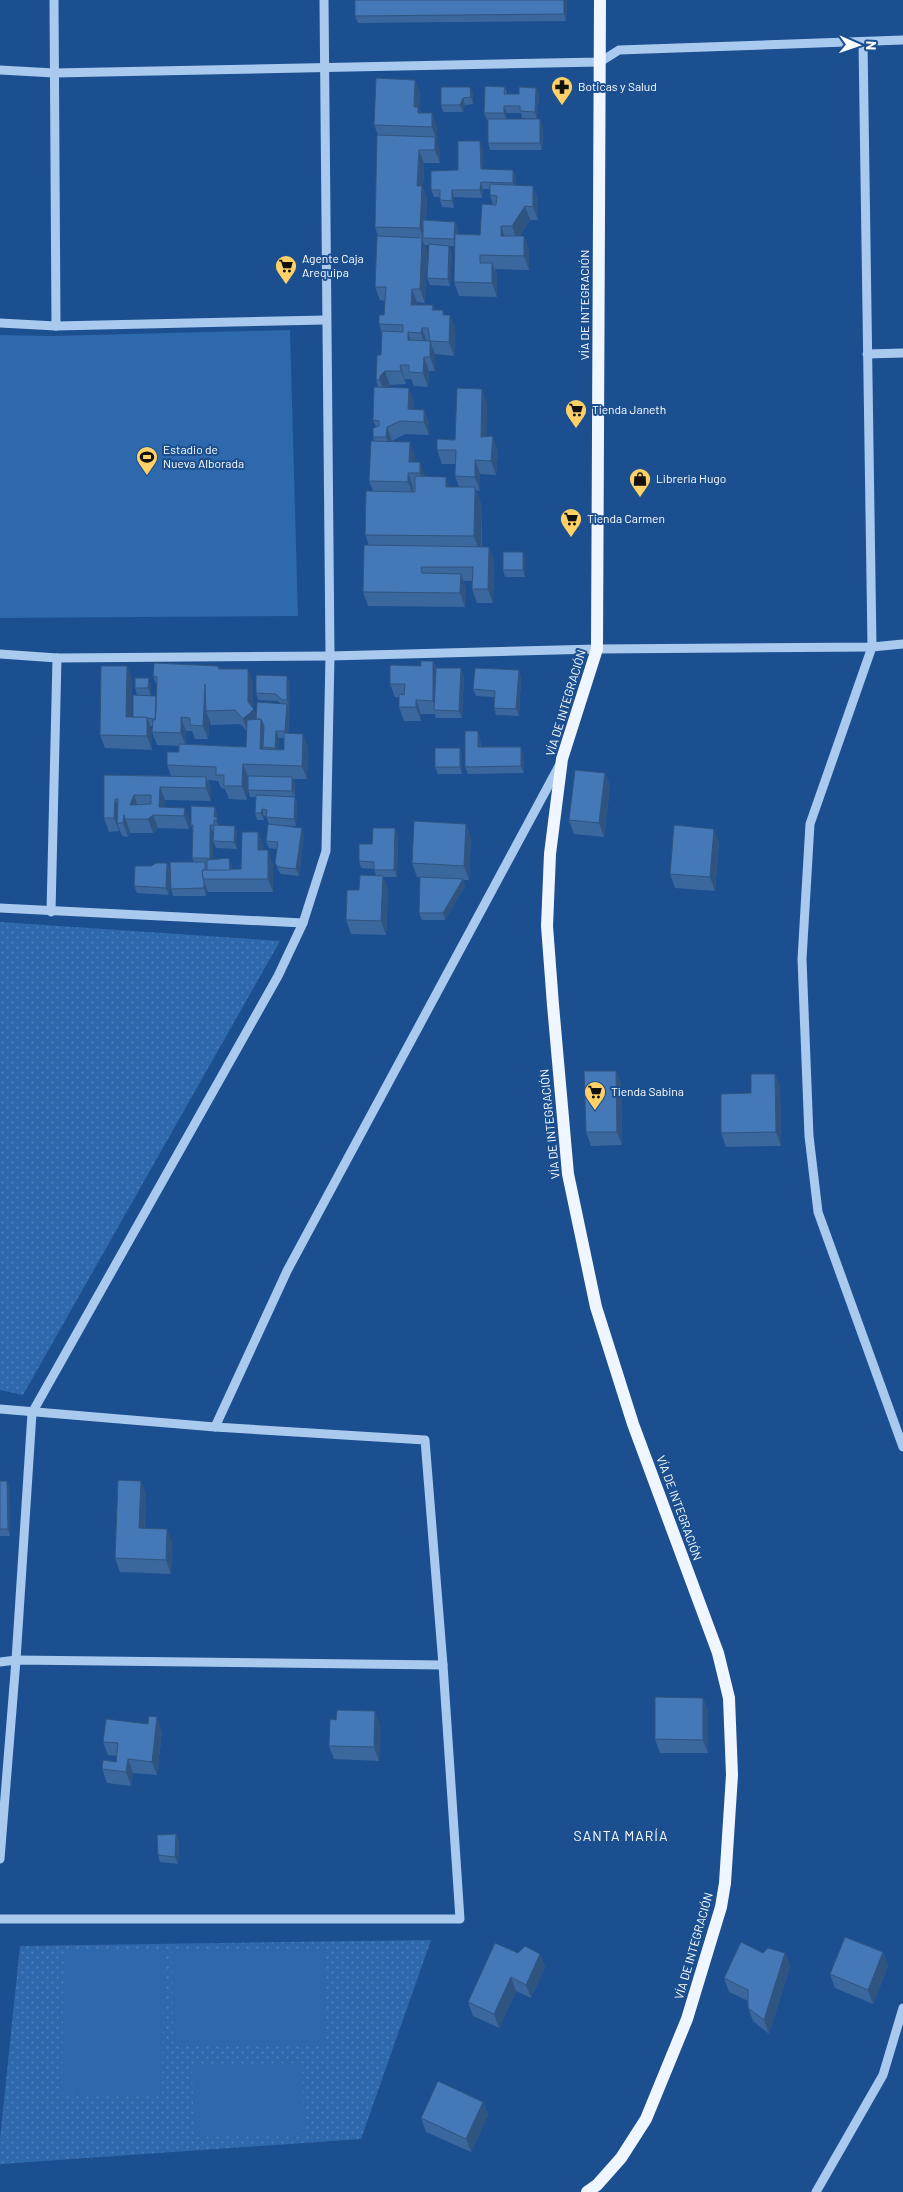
<svg xmlns="http://www.w3.org/2000/svg" width="903" height="2192" font-family="Barlow,sans-serif">
<style>
.green{fill:url(#green-dots)}
.pitch{fill:#2e69ad}
.lines{fill:none;stroke-linecap:round;stroke-linejoin:round}
.minor{stroke:#a9c9ee;stroke-width:9}
.major{stroke:#f0f6ff;stroke-width:12}
.wall{fill:#3a679d;fill-rule:evenodd}
.shaded-wall{fill:#305480}
.building{fill:#4478b7;stroke:#305480;fill-rule:evenodd}
.labels{text-anchor:middle;stroke-width:4;stroke-linejoin:round;paint-order:stroke}
.poi-label{font-size:12px;fill:#fff;stroke:#1b4f8f;text-anchor:start}
.street-label{font-size:12px;fill:#fff;stroke:#1b4f8f}
.neighbourhood-label{font-size:14px;letter-spacing:1px;fill:#fff;stroke:#1b4f8f}
</style>
<defs>
<pattern id="green-dots" width="8" height="8" patternUnits="userSpaceOnUse" patternTransform="scale(1.25)"><rect width="8" height="8" fill="#2e69ad"/><path d="M2 2h.1M6 6h.1" fill="none" stroke="#4d80b9" stroke-width="1.8" stroke-linecap="round"/></pattern>
</defs>
<rect width="100%" height="100%" fill="#1b4f8f"/>
<g class="green">
<path d="M0,922L280,941L23,1395L0,1390Z"/>
<path d="M431,1940L361,2139L0,2164V2139L20,1946Z"/>
</g>
<g class="pitch">
<path d="M290,330L298,616L0,618V335L50,336Z"/>
<path d="M64,1950L164,1952L162,2095L62,2093Z"/>
<path d="M172,1951H324L325,2045L173,2046Z"/>
<path d="M302,2063L304,2133L194,2137L192,2066Z"/>
</g>
<g class="lines">
<g class="minor">
<path d="M54,0L56,326"/>
<path d="M863,42L872,647L810,824L802,959L809,1136L818,1212L903,1447"/>
<path d="M0,70L54,73L600,62L619,50L903,40"/>
<path d="M0,323L56,326L325,320"/>
<path d="M867,354L903,353"/>
<path d="M0,654L57,658L330,656L597,649L872,647L903,644"/>
<path d="M0,908L303,923"/>
<path d="M51,912L57,658"/>
<path d="M0,1409L215,1427L425,1440L443,1665L460,1919H0"/>
<path d="M215,1427L287,1271L559,766"/>
<path d="M0,1662L16,1660L443,1665"/>
<path d="M0,1859L16,1660L32,1413L278,976L303,923L326,851L330,656L324,0"/>
<path d="M816,2192L883,2075L903,2008"/>
</g>
<path class="major" d="M587,2192L597,2185L621,2158L646,2119L687,2019L721,1907L725,1883L732,1775L729,1698L718,1653L633,1424L596,1307L568,1174L553,1005L547,926L550,854L562,759L597,649L600,0"/>
</g>
<g class="wall">
<path d="M355,0H567L566,21L358,23L355,16Z"/>
<path d="M415,80L420,93L419,109L421,113L437,127L436,141L440,151V163H424L423,188L427,199L426,220L455,222L458,229V234L480,235L493,205L490,195V189H483L482,198L454,197V208L442,207L440,200V197H434L431,190L458,170L483,148V169L513,170L516,177V186H533L538,200V220H530L520,236H524L529,249V270L495,269L497,276V297L459,296L454,282V246H449L452,253L450,286L430,285L427,278L429,245H425L424,242L427,252L425,303L417,302V305H433L434,310H443L444,315H450L455,328L454,356L435,354V371H429L428,387L414,386L411,379H405L406,384L390,385L387,387L414,402V410H424L429,424V435L405,434L392,441L415,456L414,462L425,476L449,487H459L455,476V464H442L437,450L455,440L487,403L486,437L498,450L496,475L480,474V491L476,490L482,507V547H489L494,561L493,603H477L472,589V581H463L466,588L465,607L368,606L363,592L369,545L365,535L373,491L369,481L374,441L373,437L376,427L373,420L378,387L376,380L381,355L382,333L379,324L384,315L385,301L380,300L375,287L378,236L375,227L378,135L374,125Z"/>
<path d="M470,87L473,94V104L465,105L463,112H443L441,105Z"/>
<path d="M505,87L507,94H519L536,88L539,95L537,119L522,118L521,113H507V119L543,126L542,150H490L488,143V120H487L484,113Z"/>
<path d="M525,559V577H505L503,570Z"/>
<path d="M433,661L436,668L464,675L462,718H436L435,714H421V721H404L399,707V697H395L390,684L421,666Z"/>
<path d="M127,666L132,680L131,717H133L156,696L157,686L153,676L219,669L253,683V708L256,715L281,704L278,701L258,700L256,693L287,676L290,683L289,707H288L290,711L288,733L308,747L307,779H293L295,784V797L297,804L296,826L274,825L304,835L299,876L281,874L278,870L275,863L277,849L269,848L266,841L269,824L266,816H264V820H257L255,813L256,797H250L248,790V777L247,800L229,799L225,789L221,788L218,781L208,780L211,790V801L165,800L164,807L185,808L190,822L189,829L158,828L153,833H130L129,829L128,837L122,836L119,828V831L109,832L104,818V775L171,776L167,765L179,752V746L157,745L152,732L153,726H150L152,731V750L105,748L100,735ZM209,719L211,725L240,724L246,730V747L186,744V731H192L195,739H208ZM279,738H284V750L278,749Z"/>
<path d="M521,677L519,716L496,715L494,708L495,697L476,696L473,689Z"/>
<path d="M151,686V695H137L135,688Z"/>
<path d="M480,738L481,747H521L523,754L524,773L468,774L465,767Z"/>
<path d="M460,748L462,755V774H438L435,767Z"/>
<path d="M605,773L610,787L604,837L574,834L569,820Z"/>
<path d="M215,807L217,814V818L219,825L235,826L237,833V849L216,848L213,841V832V860L232,866V870L241,869L258,832L263,846V850L273,864V892H208L207,889L206,896H173L171,889L194,862L192,858L193,831L191,825Z"/>
<path d="M398,835L397,877H383L388,889L386,935L351,934L346,920L359,890L376,875L374,869L361,868L359,861L372,844Z"/>
<path d="M471,837L469,880H463L465,886L445,920H422L419,913L427,878L417,877L412,863Z"/>
<path d="M719,842L715,891L675,888L670,874Z"/>
<path d="M167,863L170,871L169,895L137,893L134,886L151,866Z"/>
<path d="M616,1071L621,1084L622,1145L591,1146L586,1132Z"/>
<path d="M775,1074L780,1087L781,1146L726,1147L721,1133L751,1093Z"/>
<path d="M0,1481H7L10,1488V1536H0Z"/>
<path d="M141,1481L146,1495L145,1528L172,1542L171,1574L120,1572L115,1558Z"/>
<path d="M703,1698L708,1711V1753H660L655,1739Z"/>
<path d="M336,1720L380,1725L379,1761L334,1759L329,1746Z"/>
<path d="M162,1731L157,1775L133,1773L131,1786L107,1783L102,1769L116,1762L117,1756L108,1755L103,1742Z"/>
<path d="M176,1834L179,1841L178,1864L160,1862L158,1855Z"/>
<path d="M883,1952L888,1966L873,2004L835,1988L830,1974Z"/>
<path d="M518,1953L540,1954L545,1967L531,1998L516,1991L499,2028L473,2016L468,2002Z"/>
<path d="M763,1953H785L790,1966L769,2034L753,2021L748,2008V2001L729,1992L724,1978Z"/>
<path d="M483,2102L488,2115L471,2152L426,2132L421,2118Z"/>
</g>
<g class="shaded-wall">
<path d="M564,0H567L566,21L564,14Z"/>
<path d="M415,80L420,93L419,109L423,120L414,107Z"/>
<path d="M470,87L473,94V104L471,97Z"/>
<path d="M536,88L539,95L537,119L535,112Z"/>
<path d="M463,98L465,105L463,112L460,105Z"/>
<path d="M504,106L507,113V121L504,113Z"/>
<path d="M432,113L437,127V141L432,127Z"/>
<path d="M540,119L543,126L542,150L540,143Z"/>
<path d="M435,137L440,151V163L435,150Z"/>
<path d="M480,141L483,148V176L481,169Z"/>
<path d="M419,150L424,163L423,188L427,199L425,238H423L420,228L417,186Z"/>
<path d="M513,170L516,177V190L513,183Z"/>
<path d="M481,182L483,189L482,198L480,190Z"/>
<path d="M533,186L538,200V220L533,207Z"/>
<path d="M452,190L454,197V208L452,201Z"/>
<path d="M525,206L530,220L517,240L512,226Z"/>
<path d="M455,222L458,229L457,246L454,239Z"/>
<path d="M501,226L506,240L501,236Z"/>
<path d="M524,236L529,249V270L524,256Z"/>
<path d="M422,238L427,252L425,303L420,289Z"/>
<path d="M449,246L452,253L450,286L448,279Z"/>
<path d="M492,263L497,276V297L492,283Z"/>
<path d="M412,289L417,302L416,318L411,305Z"/>
<path d="M450,315L455,328L454,356L449,342Z"/>
<path d="M422,328L427,342L426,347L421,333Z"/>
<path d="M408,332L413,346L408,340Z"/>
<path d="M430,341L435,354V371L430,357Z"/>
<path d="M424,357L429,371L428,387L423,373Z"/>
<path d="M400,365L405,379L406,384L401,371Z"/>
<path d="M385,371L390,385L385,390V394L380,380V376Z"/>
<path d="M409,388L414,402L413,421L408,409Z"/>
<path d="M482,389L487,403L486,451L481,437Z"/>
<path d="M424,410L429,424V435L424,422Z"/>
<path d="M387,427L392,441L391,451L386,437Z"/>
<path d="M493,436L498,450L496,475L491,461Z"/>
<path d="M410,442L415,456L414,473L409,462Z"/>
<path d="M475,460L480,474V491L475,477Z"/>
<path d="M420,462L425,476V487L420,473Z"/>
<path d="M408,473L413,487V496L408,482Z"/>
<path d="M446,477L453,496L446,487Z"/>
<path d="M475,487L482,507L481,556L474,536Z"/>
<path d="M489,547L494,561L493,603L488,589Z"/>
<path d="M523,552L525,559V577L523,570Z"/>
<path d="M461,574L466,588L465,607L460,593Z"/>
<path d="M433,661L438,675L436,711L433,701Z"/>
<path d="M127,666L132,680L131,731L126,717Z"/>
<path d="M461,668L464,675L462,718L459,711Z"/>
<path d="M248,669L253,683V709H254L259,722L248,733L243,719L248,702Z"/>
<path d="M519,670L521,677L519,716L516,709Z"/>
<path d="M287,676L290,683L289,707L287,700Z"/>
<path d="M149,678L151,686V695L148,688Z"/>
<path d="M205,684L206,711L209,719L208,739L203,726Z"/>
<path d="M416,700L421,714V721L416,707Z"/>
<path d="M287,704L290,711L287,738L285,731Z"/>
<path d="M147,717L152,731V750L147,736Z"/>
<path d="M181,717L186,731V746L181,733Z"/>
<path d="M261,719L266,733L263,747L265,754L260,749Z"/>
<path d="M276,731L279,738L278,755L275,748Z"/>
<path d="M478,731L480,738L481,754L478,747Z"/>
<path d="M303,734L308,747L307,779L302,766Z"/>
<path d="M521,747L523,754L524,773L521,766Z"/>
<path d="M460,748L462,755V774L460,767Z"/>
<path d="M243,764L248,777L247,800L242,786Z"/>
<path d="M605,773L610,787L604,837L599,823Z"/>
<path d="M206,777L211,790V801L206,788Z"/>
<path d="M292,777L295,784L294,798L292,791Z"/>
<path d="M160,787L165,800L164,815L159,807Z"/>
<path d="M134,795L139,809L130,805Z"/>
<path d="M295,797L297,804L296,826L294,819Z"/>
<path d="M115,799L120,812L117,823L119,828V831L114,818Z"/>
<path d="M215,807L217,814V818L219,824V828L214,817Z"/>
<path d="M185,808L190,822L189,829L184,816Z"/>
<path d="M262,809L264,816V820L261,813Z"/>
<path d="M124,815L129,829L128,837L123,823Z"/>
<path d="M153,815L158,828L153,833L148,819Z"/>
<path d="M466,824L471,837L469,880L464,866Z"/>
<path d="M210,825L213,832V865L210,858Z"/>
<path d="M235,826L237,833V849L234,842Z"/>
<path d="M302,828L304,835L299,876L296,869Z"/>
<path d="M395,828L398,835L397,877L394,870Z"/>
<path d="M714,829L719,842L715,891L710,877Z"/>
<path d="M258,832L263,846V864L258,850Z"/>
<path d="M268,850L273,864V892L268,879Z"/>
<path d="M229,858L232,866V879L230,872Z"/>
<path d="M167,863L170,871L169,895L166,888Z"/>
<path d="M383,876L388,889L386,935L381,921Z"/>
<path d="M463,879L465,886L445,920L443,913Z"/>
<path d="M204,882L207,889L206,896L204,888Z"/>
<path d="M616,1071L621,1084L622,1145L617,1132Z"/>
<path d="M775,1074L780,1087L781,1146L776,1132Z"/>
<path d="M7,1481L10,1488V1536L8,1529Z"/>
<path d="M141,1481L146,1495L144,1541L139,1528Z"/>
<path d="M167,1529L172,1542L171,1574L166,1560Z"/>
<path d="M703,1698L708,1711V1753L703,1740Z"/>
<path d="M375,1711L380,1725L379,1761L374,1747Z"/>
<path d="M157,1717L162,1731L157,1775L152,1762Z"/>
<path d="M128,1759L133,1773L131,1786L126,1772Z"/>
<path d="M176,1834L179,1841L178,1864L175,1857Z"/>
<path d="M883,1952L888,1966L873,2004L868,1990Z"/>
<path d="M785,1953L790,1966L769,2034L764,2020Z"/>
<path d="M540,1954L545,1967L531,1998L526,1985Z"/>
<path d="M511,1977L516,1991L499,2028L494,2014Z"/>
<path d="M483,2102L488,2115L471,2152L466,2139Z"/>
</g>
<g class="building">
<path d="M355,0H564V14L355,16Z"/>
<path d="M376,78L415,80L414,107H418V113H432V127L374,125Z"/>
<path d="M485,86L505,87L504,94H519V87L536,88L535,112L520,111V106H504V113H484Z"/>
<path d="M441,87H470L471,97L463,98L460,105H441Z"/>
<rect x="488" y="119" width="52" height="24"/>
<path d="M377,135L435,137V150H419L417,186H422L420,228L375,227Z"/>
<path d="M458,141H480L481,169L513,170V183L481,182L480,190H452V201L440,200V190H431V171L458,170Z"/>
<path d="M490,184L533,186V207L525,206L512,226H501V236H524V256L480,255V263H492V283L454,282L455,234L480,235L482,204L496,205L497,196L490,195Z"/>
<path d="M423,220L455,222L454,239L423,238Z"/>
<path d="M377,236L422,238L420,289H412L411,305H433L432,310H443V315H450L449,342L430,341V357H424L423,373L409,372V365H400L401,371H385L380,376V380H376L377,355H381L382,331L403,332V325L379,324V315H384L386,287H375ZM422,328H428L430,341L408,340V332L421,333Z"/>
<path d="M429,244L449,246L448,279L427,278Z"/>
<path d="M374,387L409,388L408,409L424,410V422L400,421L387,427L386,437H373V428L379,426V421L373,420Z"/>
<path d="M457,388L482,389L481,437L493,436L491,461L475,460V477L455,476L456,450H437V439L455,440Z"/>
<path d="M371,441L410,442L409,462H420V473H408V482L369,481Z"/>
<path d="M415,476L446,477V487H475L474,536L365,535L366,491L415,492Z"/>
<path d="M364,545L489,547L488,589H472L473,567H421L422,573L461,574L460,593L363,592Z"/>
<rect x="503" y="552" width="20" height="18"/>
<path d="M421,661H433V701L416,700V707H399V694L404,695L405,684H390V665L421,666Z"/>
<path d="M154,663L218,666L219,669H248V702L254,709L243,719L235,710L206,711L205,684L203,726L190,725V718L181,717V733L152,732L153,720H155L156,712L157,677L153,676Z"/>
<path d="M101,666H127L126,717H147V736L100,735Z"/>
<path d="M436,668H461L459,711L434,710Z"/>
<path d="M475,668L519,670L516,709L494,708L495,691L473,689Z"/>
<path d="M256,675L287,676V700H282L276,694L256,693Z"/>
<path d="M135,678H149L148,688H135Z"/>
<path d="M133,695L156,696L155,719L147,718V717H133Z"/>
<path d="M257,702L287,704L285,731H276L275,748L263,747L264,726L261,719H256Z"/>
<path d="M261,719L260,749L284,750V733L303,734L302,766L243,764L242,786H224V775H216V767L167,765V752H179V744L246,747L247,720Z"/>
<path d="M465,731H478V747H521V766L465,767Z"/>
<rect x="435" y="748" width="25" height="19"/>
<path d="M575,770L605,773L599,823L569,820Z"/>
<path d="M104,775L206,777V788L160,787L159,807L185,808L184,816L153,815L148,819H125L124,815L123,823H117L118,799H115L114,818H104ZM134,795H151V804L130,805Z"/>
<path d="M248,776L292,777V791L248,790Z"/>
<path d="M256,795L295,797L294,819L266,817L267,810L262,809L261,813H255Z"/>
<path d="M191,806L215,807L214,817H217V820H214V825H210V858H192L193,825H191Z"/>
<path d="M414,821L466,824L464,866L412,863Z"/>
<path d="M268,824L302,828L296,869L278,867L275,863L278,842L266,841Z"/>
<path d="M214,825L235,826L234,842L213,841Z"/>
<path d="M674,825L714,829L710,877L670,874Z"/>
<path d="M373,828H395L394,870H374V862L359,861V844H372Z"/>
<path d="M242,832H258V850H268V879H203L202,870L241,869Z"/>
<path d="M229,858L230,870H207V860Z"/>
<path d="M170,862H205V870H202L203,879L204,882V888L171,889Z"/>
<path d="M156,863H167L166,888L134,886L135,866H151Z"/>
<path d="M360,875L383,876L381,921L346,920L347,890H359Z"/>
<path d="M420,877L463,879L443,913H419Z"/>
<path d="M584,1071H616L617,1132H586Z"/>
<path d="M751,1074H775L776,1132L721,1133V1094L751,1093Z"/>
<path d="M118,1480L141,1481L139,1528L167,1529L166,1560L115,1558Z"/>
<path d="M0,1481H7L8,1529H0Z"/>
<path d="M655,1697L703,1698V1740L655,1739Z"/>
<path d="M337,1710L375,1711L374,1747L329,1746L330,1719L336,1720Z"/>
<path d="M149,1716L157,1717L152,1762L128,1759L126,1772L102,1769L103,1760L116,1762L118,1743L103,1742L106,1719L148,1724Z"/>
<path d="M176,1834L175,1857L158,1855L157,1835Z"/>
<path d="M845,1937L883,1952L868,1990L830,1974Z"/>
<path d="M741,1942L763,1953L768,1948L785,1953L764,2020L748,2008V1990L724,1978Z"/>
<path d="M495,1943L518,1953L525,1946L540,1954L526,1985L511,1977L494,2014L468,2002Z"/>
<path d="M438,2081L483,2102L466,2139L421,2118Z"/>
</g>
<defs>
<g id="pharmacy-pin" transform="scale(1.125)"><path d="M0 17L-7.5 6A9.5 9.5 0 1 1 7.5 6Z" fill="#ffd166" stroke="#1b4f8f"/><path d="M-2-6h4v4h4v4h-4v4h-4v-4h-4v-4h4Z" fill="#111"/></g>
<g id="supermarket-pin" transform="scale(1.125)"><path d="M0 17L-7.5 6A9.5 9.5 0 1 1 7.5 6Z" fill="#ffd166" stroke="#1b4f8f"/><path d="M-6-5.5h2.5l.6 2H6L4.5 2H-2.5L-4.4-4H-6ZM-1.5 3.2a1.3 1.3 0 1 0 .1 0ZM3 3.2a1.3 1.3 0 1 0 .1 0Z" fill="#111"/></g>
<g id="stadium-pin" transform="scale(1.125)"><path d="M0 17L-7.5 6A9.5 9.5 0 1 1 7.5 6Z" fill="#ffd166" stroke="#1b4f8f"/><path d="M0-5a6.5 5 0 1 0 0 10a6.5 5 0 1 0 0-10ZM-3.5-1.8h7v3.6h-7Z" fill="#111"/></g>
<g id="shop-pin" transform="scale(1.125)"><path d="M0 17L-7.5 6A9.5 9.5 0 1 1 7.5 6Z" fill="#ffd166" stroke="#1b4f8f"/><path d="M-5-2.5h2.3a2.7 3.5 0 0 1 5.4 0H5L5.5 6h-11ZM-1.5-2.5h3a1.5 2.3 0 0 0-3 0Z" fill="#111"/></g>
</defs>
<g fill-rule="evenodd">
<use href="#pharmacy-pin" x="562" y="87"/>
<use href="#supermarket-pin" x="286" y="266"/>
<use href="#supermarket-pin" x="576" y="410"/>
<use href="#stadium-pin" x="147" y="457"/>
<use href="#shop-pin" x="640" y="479"/>
<use href="#supermarket-pin" x="571" y="519"/>
<use href="#supermarket-pin" x="595" y="1092"/>
</g>
<g class="labels">
<g class="poi-label">
<text x="578" y="91">Boticas y Salud</text>
<text x="302" y="263">Agente Caja<tspan x="302" dy="14">Arequipa</tspan></text>
<text x="592" y="414">Tienda Janeth</text>
<text x="163" y="454">Estadio de<tspan x="163" dy="14">Nueva Alborada</tspan></text>
<text x="656" y="483">Libreria Hugo</text>
<text x="587" y="523">Tienda Carmen</text>
<text x="611" y="1096">Tienda Sabina</text>
</g>
<g class="street-label">
<text transform="translate(585 305) rotate(-90)" y="4">VÍA DE INTEGRACIÓN</text>
<text transform="translate(566 703) rotate(-73)" y="4">VÍA DE INTEGRACIÓN</text>
<text transform="translate(550 1124) rotate(-96)" y="4">VÍA DE INTEGRACIÓN</text>
<text transform="translate(679 1508) rotate(70)" y="4">VÍA DE INTEGRACIÓN</text>
<text transform="translate(694 1946) rotate(-74)" y="4">VÍA DE INTEGRACIÓN</text>
</g>
<g class="neighbourhood-label">
<text x="621" y="1841">SANTA MARÍA</text>
</g>
</g>
<g transform="translate(858 45) rotate(92)" stroke="#1b4f8f" stroke-width="4" paint-order="stroke">
<path d="M0-4L9 19L0 12L-9 19Z" fill="#ffffff"/>
<text y="-8" font-size="14" font-weight="bold" text-anchor="middle" fill="#ffffff">N</text>
</g>
</svg>
